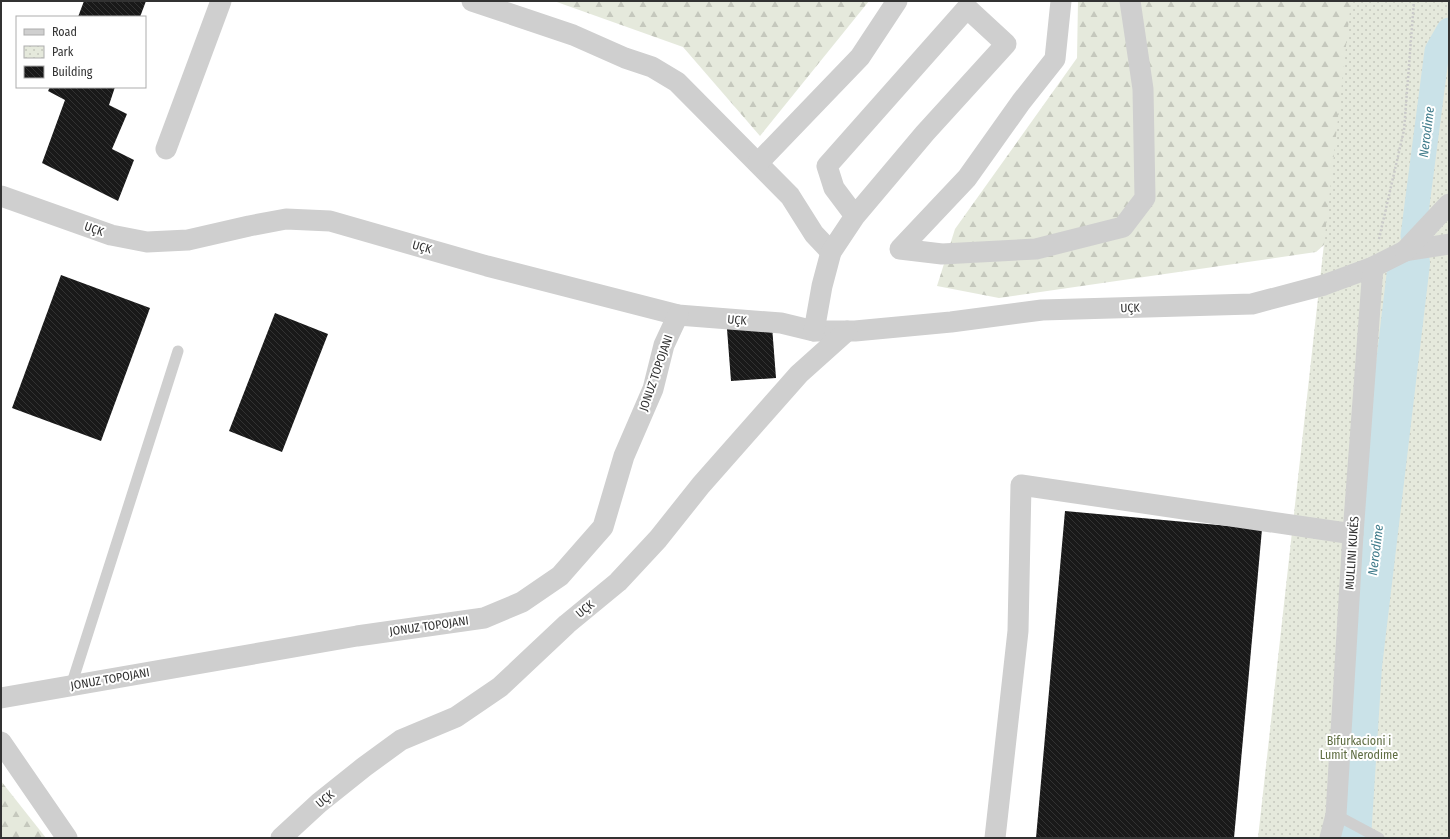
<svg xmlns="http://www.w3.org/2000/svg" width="1450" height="839" font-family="'Fira Sans Condensed',sans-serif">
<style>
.forest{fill:url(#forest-firs)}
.park{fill:url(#park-dots)}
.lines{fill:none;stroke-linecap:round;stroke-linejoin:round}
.canal{stroke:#cae2e8;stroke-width:25}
.river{stroke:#cae2e8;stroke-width:42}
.building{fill:url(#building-back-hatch)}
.path{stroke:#c9c9c9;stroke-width:2.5;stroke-dasharray:2 2;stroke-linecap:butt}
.lane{stroke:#cfcfcf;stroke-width:11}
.street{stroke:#cfcfcf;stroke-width:21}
.labels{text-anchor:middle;stroke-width:4;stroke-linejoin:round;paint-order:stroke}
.street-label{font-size:12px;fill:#323232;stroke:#fff}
.park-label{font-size:12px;fill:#5e6c41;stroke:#fff}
.water-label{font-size:13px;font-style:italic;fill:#417c8b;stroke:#fff}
</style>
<defs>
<pattern id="forest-firs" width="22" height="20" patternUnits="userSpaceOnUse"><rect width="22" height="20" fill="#e5e9dc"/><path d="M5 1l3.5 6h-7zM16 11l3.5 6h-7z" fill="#c5c8bd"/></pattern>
<pattern id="park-dots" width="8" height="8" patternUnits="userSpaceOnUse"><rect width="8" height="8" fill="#e5e9dc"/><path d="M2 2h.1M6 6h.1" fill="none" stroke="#c5c8bd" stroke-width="1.8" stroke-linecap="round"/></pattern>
<pattern id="building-back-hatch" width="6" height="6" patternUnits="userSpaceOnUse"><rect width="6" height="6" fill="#191919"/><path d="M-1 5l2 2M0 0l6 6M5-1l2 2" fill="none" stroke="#323232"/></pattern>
</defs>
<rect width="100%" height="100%" fill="#fff"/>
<g class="forest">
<path d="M554,1H869L760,136L683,47Z"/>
<path d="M1078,1H1406L1368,206L1316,252L999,298L937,286L955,229L1077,58Z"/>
<path d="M1,781L46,838H1Z"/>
</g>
<path class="park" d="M1351,1H1449V838H1258Z"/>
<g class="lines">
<path class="canal" d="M1413,236L1437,51L1449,30"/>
<path class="river" d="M1350,838L1361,666L1409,263"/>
</g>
<g class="building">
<path d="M84,1H146L140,17H78Z"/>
<path d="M50,87H115L109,105L127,114L112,149L134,160L118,201L42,163L65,100L48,91Z"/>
<path d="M61,275L150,308L101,441L12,408Z"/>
<path d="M275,313L328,334L282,452L229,431Z"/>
<path d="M772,326L776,378L731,381L727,329Z"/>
<path d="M1065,511L1262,529L1234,838H1036Z"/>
</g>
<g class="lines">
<path class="path" d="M1379,239L1404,130L1414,1"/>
<g class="lane">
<path d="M71,686L178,351"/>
<path d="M1336,815L1379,838"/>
</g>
<g class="street">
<path d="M472,1L573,35L625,58L652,67L677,82L790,196L814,234L831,252"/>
<path d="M1061,1L1055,59L1021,102L967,178L900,249L942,254L1036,249L1123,227L1145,198L1143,89L1130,1"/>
<path d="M166,149L221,1"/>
<path d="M758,163L860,57L897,1"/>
<path d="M1,196L111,235L147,242L188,240L249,226L286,219L330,221L487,266L678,315L781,323L814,331H855L951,322L1042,310L1252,304L1324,285L1373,267L1405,251L1449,244"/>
<path d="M1405,251L1449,204"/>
<path d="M814,331L822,286L831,252L855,216L925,133L1006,44L967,8L827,166L834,188L855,216"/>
<path d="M1,698L357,636L484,618L522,602L560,576L603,527L624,456L653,389L664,345L678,315"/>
<path d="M1,742L67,838"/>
<path d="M281,838L319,803L364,767L401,740L456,717L500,687L567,624L618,582L658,539L701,485L799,374L847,331"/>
<path d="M995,838L1018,631L1021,485L1353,534"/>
<path d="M1330,838L1336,815L1353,534L1373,267"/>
</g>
</g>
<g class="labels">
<g class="street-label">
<text transform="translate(94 229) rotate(19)" y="4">UÇK</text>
<text transform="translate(422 247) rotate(16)" y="4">UÇK</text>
<text transform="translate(1130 308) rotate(-2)" y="4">UÇK</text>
<text transform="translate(737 320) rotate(5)" y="4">UÇK</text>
<text transform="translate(656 373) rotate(-71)" y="4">JONUZ TOPOJANI</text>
<text transform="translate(1352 553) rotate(-86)" y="4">MULLINI KUKËS</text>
<text transform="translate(585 609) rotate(-40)" y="4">UÇK</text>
<text transform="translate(429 626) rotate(-8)" y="4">JONUZ TOPOJANI</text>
<text transform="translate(110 679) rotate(-10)" y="4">JONUZ TOPOJANI</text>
<text transform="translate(325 799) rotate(-40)" y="4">UÇK</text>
</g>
<g class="park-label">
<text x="1359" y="745">Bifurkacioni i<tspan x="1359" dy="14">Lumit Nerodime</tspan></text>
</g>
<g class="water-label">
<text transform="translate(1426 132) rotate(-83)" y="5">Nerodime</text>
<text transform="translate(1375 550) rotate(-83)" y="5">Nerodime</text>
</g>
</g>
<rect width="1450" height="839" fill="none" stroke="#323232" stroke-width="4"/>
<rect x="16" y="16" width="130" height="72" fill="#ffffff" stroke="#adadad"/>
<rect x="24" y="29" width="20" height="6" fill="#cfcfcf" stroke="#adadad"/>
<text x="52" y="36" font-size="12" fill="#323232">Road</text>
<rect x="24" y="46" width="20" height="12" fill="url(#park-dots)" stroke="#adadad"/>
<text x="52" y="56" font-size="12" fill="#323232">Park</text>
<rect x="24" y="66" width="20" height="12" fill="url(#building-back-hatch)" stroke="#adadad"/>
<text x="52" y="76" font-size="12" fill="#323232">Building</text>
</svg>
